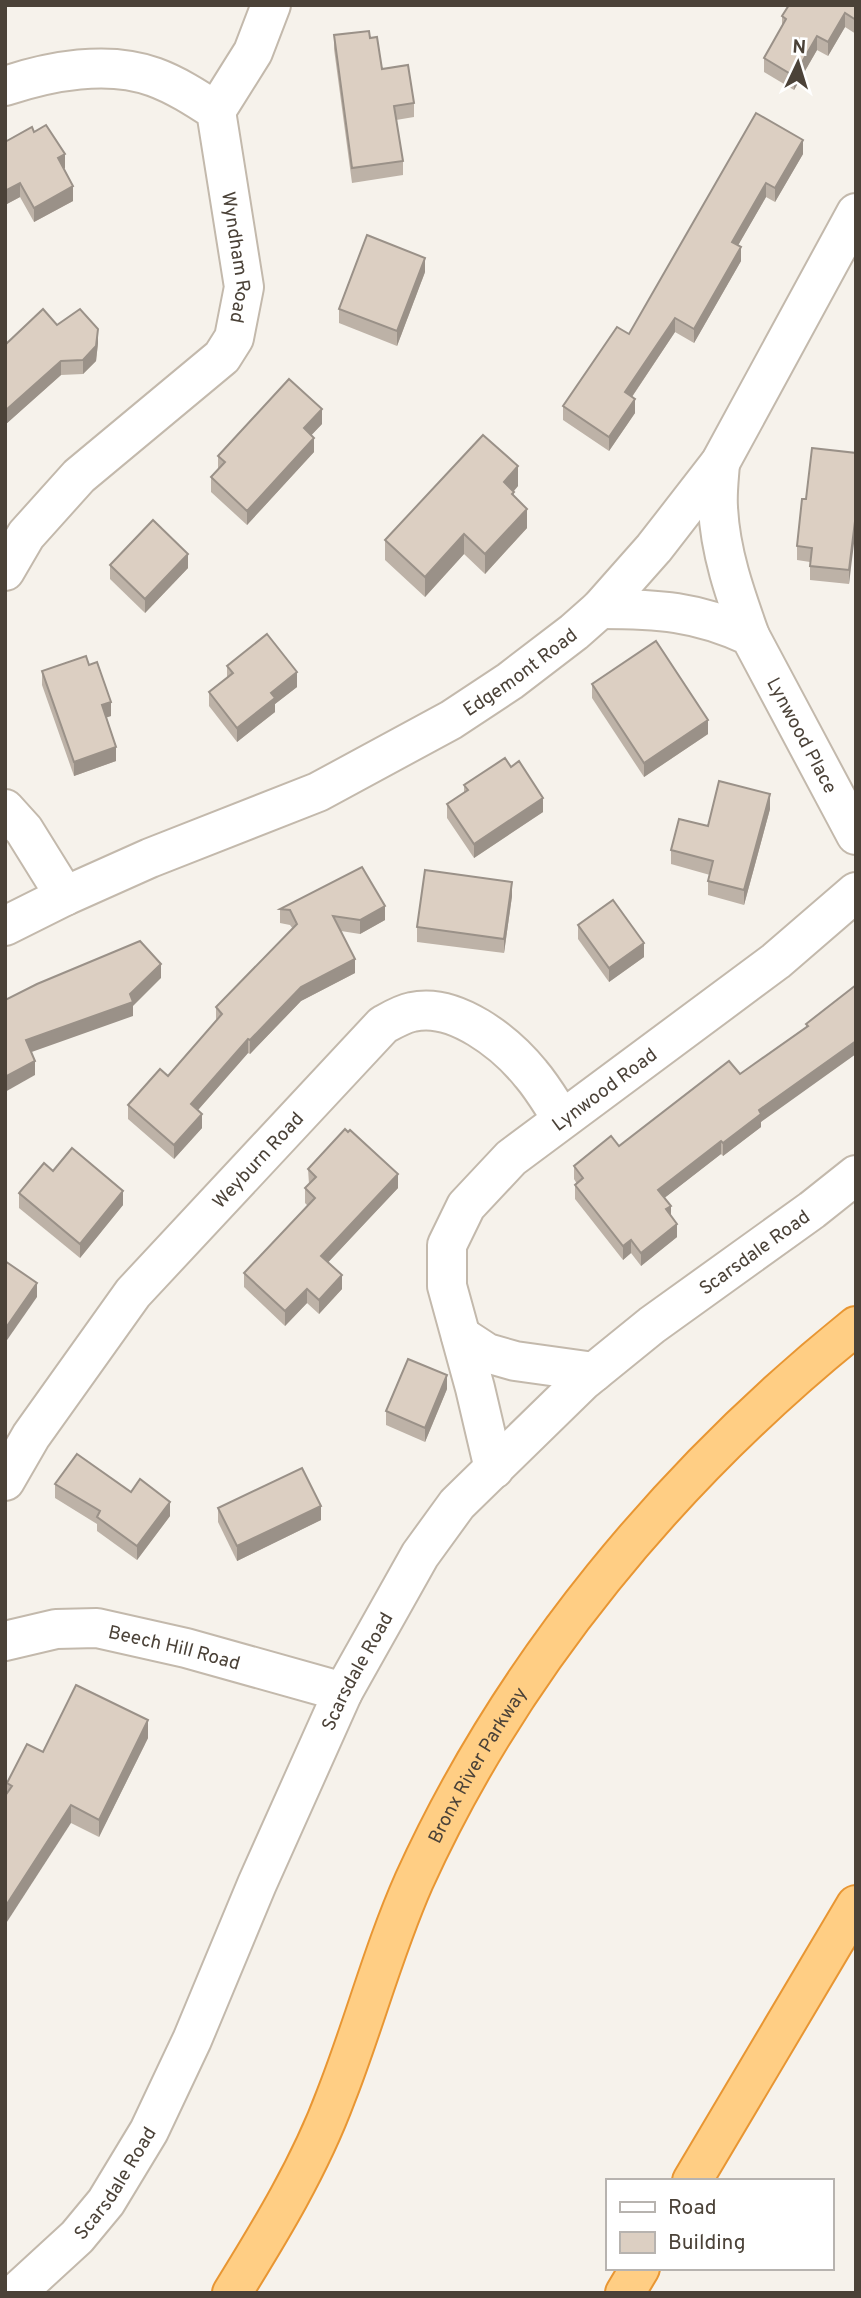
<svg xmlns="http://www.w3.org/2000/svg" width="861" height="2298" font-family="Overpass,sans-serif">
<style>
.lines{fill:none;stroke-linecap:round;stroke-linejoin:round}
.minor-casing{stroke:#c3b9ac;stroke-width:42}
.trunk-casing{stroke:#e89633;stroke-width:42}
.minor{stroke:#fff;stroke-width:38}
.trunk{stroke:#ffce84;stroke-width:38}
.wall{fill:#bdb2a7}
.shaded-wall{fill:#9a9188}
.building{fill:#dccfc2;stroke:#9a9188;stroke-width:2}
.labels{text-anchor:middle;stroke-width:7;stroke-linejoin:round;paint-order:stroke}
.street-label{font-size:19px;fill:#4b4238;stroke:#fff}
</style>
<rect width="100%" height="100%" fill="#f6f2eb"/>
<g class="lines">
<g class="minor-casing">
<g id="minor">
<path id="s1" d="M5,86C50,71 108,60 154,77C176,85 196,98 216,111L244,287L234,338L222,357L79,476L26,535L5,571"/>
<path d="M216,111L253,52L271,5"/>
<path d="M720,463C719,478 717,493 718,507C720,552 735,594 750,636"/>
<path id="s2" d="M600,609C657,609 697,611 750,636L856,835"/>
<path d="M5,809L24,830L65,896"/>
<path id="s3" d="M5,926L65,896L150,858L318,792L451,720L510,681L574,632L600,609L654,548L720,463L856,213"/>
<path d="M461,1336L487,1353L515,1361L594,1372"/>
<path id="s4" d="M494,1469L475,1388L447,1286V1245L466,1206L511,1158L776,961L856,892"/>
<path id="s5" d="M5,1481L31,1436L133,1293L383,1025C392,1020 402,1014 412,1012C455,1002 506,1043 531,1074C543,1088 552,1104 562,1119"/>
<path id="s6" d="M5,1641L56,1629L97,1628L186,1648L343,1692"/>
<path id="s7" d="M16,2293L77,2237L106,2202L149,2131L192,2040L257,1884L343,1692L420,1555L457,1504L583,1381L652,1325L812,1210L856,1175"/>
</g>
</g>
<g class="trunk-casing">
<g id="trunk">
<path d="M692,2181L856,1905"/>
<path id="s8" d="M232,2293C271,2230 310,2166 336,2096C364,2025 383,1951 414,1881C512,1665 672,1474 856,1326"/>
<path d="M625,2293L640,2268"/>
</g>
</g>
<use href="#minor" class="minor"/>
<use href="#trunk" class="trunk"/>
</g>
<g class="wall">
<path d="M856,5V34L845,27L828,56L817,50L794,90L764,72V58L782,26V16Z"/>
<path d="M334,35L370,38L382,69L414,103V117L396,120L403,161V175L352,183L334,49Z"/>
<path d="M756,113L803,154L775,202L766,197L738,245L741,261L694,343L675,332L632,397L635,413L609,451L563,420V406L629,334Z"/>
<path d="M34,132L65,168L64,169L73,201L34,222L20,197L5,205V142Z"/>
<path d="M425,272L397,346L339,323V309Z"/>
<path d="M57,325L98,343L96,361L83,374L61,375L6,424L5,345Z"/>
<path d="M322,424L311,435L314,452L247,525L211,492V477L218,470V456Z"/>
<path d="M856,453L849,584L810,580V562L797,560V546L806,499Z"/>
<path d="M518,486L514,491V497L527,528L485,574L464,554L425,597L385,560V540Z"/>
<path d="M110,565L188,568L145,613L110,579Z"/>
<path d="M89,665L111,716L106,717L116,761L74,776L42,685V671Z"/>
<path d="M227,666L297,687L275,704V712L237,742L209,706V692L227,678Z"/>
<path d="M592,684L708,734L644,777L592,698Z"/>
<path d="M464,785L543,812L474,858L447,818V804L464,792Z"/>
<path d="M770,809L744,905L708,895V881L710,875L671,864V850L708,826Z"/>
<path d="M512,896L504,953L417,942V927Z"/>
<path d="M280,909L385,920L360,934L341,931L355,973L301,1001L250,1054L248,1053L198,1110L202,1128L174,1159L128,1119V1105L168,1076L216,1021V1007L293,929L290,925L280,923Z"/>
<path d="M578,925L644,957L609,982L578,939Z"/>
<path d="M856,985L761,1122V1127L723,1156L721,1154L664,1198L677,1237L641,1266L631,1253L623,1260L575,1199V1185L577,1184L574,1179V1166L619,1146L740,1074L806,1027V1024Z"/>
<path d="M308,1169L398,1188L328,1262L342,1289L319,1314L307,1303L285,1326L244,1287V1273L308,1206L305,1203V1188L309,1184Z"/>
<path d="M53,1171L123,1205L80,1258L19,1208V1193Z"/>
<path d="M447,1389L425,1442L386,1425V1411Z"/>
<path d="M55,1484L131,1492L170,1516L137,1560L97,1531V1524L55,1498Z"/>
<path d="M218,1508L321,1520L237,1561L218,1522Z"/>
<path d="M148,1738L99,1837L71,1823L7,1793V1783L43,1752Z"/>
</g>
<g class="shaded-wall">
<path d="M845,13V27L828,56V42Z"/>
<path d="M817,36V50L794,90V76Z"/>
<path d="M803,140V154L775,202V188Z"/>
<path d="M65,154V168L58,172V158Z"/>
<path d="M20,183V197L5,205V191Z"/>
<path d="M766,183V197L732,256V242Z"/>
<path d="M73,186V201L34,222V208Z"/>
<path d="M741,247V261L694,343V329Z"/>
<path d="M425,258V272L397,346V331Z"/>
<path d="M675,318V332L625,407V392Z"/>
<path d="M98,329V343L96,361L83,374V360Z"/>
<path d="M61,361V375L6,424V410Z"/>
<path d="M635,399V413L609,451V437Z"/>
<path d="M322,409V424L304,443V428Z"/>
<path d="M314,438V452L247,525V511Z"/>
<path d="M518,466V486L504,502V482Z"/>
<path d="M527,509V528L485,574V554Z"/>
<path d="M856,513V527L849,584V570Z"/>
<path d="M464,534V554L425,597V577Z"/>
<path d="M188,554V568L145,613V599Z"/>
<path d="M297,672V687L275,704V712L237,742V728L271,693Z"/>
<path d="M111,702V716L102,719V705Z"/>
<path d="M708,720V734L644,777V763Z"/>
<path d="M116,747V761L74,776V762Z"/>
<path d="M770,794V809L744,905V890Z"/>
<path d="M543,798V812L474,858V844Z"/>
<path d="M512,882V896L504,953V939Z"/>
<path d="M385,906V920L360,934V920Z"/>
<path d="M644,943V957L609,982V968Z"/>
<path d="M355,959V973L301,1001L250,1054V1040L301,987Z"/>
<path d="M161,964V978L133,1006V1016L26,1054V1040L130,994Z"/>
<path d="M248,1039V1053L191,1118V1104Z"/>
<path d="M856,1041V1054L761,1122V1127L723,1156V1143L759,1110Z"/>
<path d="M35,1061V1075L5,1092V1077Z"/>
<path d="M202,1114V1128L174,1159V1145Z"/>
<path d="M721,1141V1154L658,1203V1190Z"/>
<path d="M398,1174V1188L321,1270V1256Z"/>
<path d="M123,1191V1205L80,1258V1244Z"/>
<path d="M671,1206V1219L666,1209Z"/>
<path d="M677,1224V1237L641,1266V1253Z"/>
<path d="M631,1240V1253L623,1260V1246Z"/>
<path d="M342,1275V1289L319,1314V1300Z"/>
<path d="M37,1283V1297L5,1343V1329Z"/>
<path d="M307,1289V1303L285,1326V1311Z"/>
<path d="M447,1375V1389L425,1442V1428Z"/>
<path d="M170,1502V1516L137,1560V1546Z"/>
<path d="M321,1506V1520L237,1561V1546Z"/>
<path d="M148,1720V1738L99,1837V1820Z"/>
<path d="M71,1805V1823L5,1925V1907Z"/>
</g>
<g class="building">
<path d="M789,5H856V20L845,13L828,42L817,36L794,76L764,58L786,19L782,16Z"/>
<path d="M369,31L370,38L377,37L382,69L408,65L414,103L394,106L403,161L352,168L334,35Z"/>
<path d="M756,113L803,140L775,188L766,183L732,242L741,247L694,329L675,318L625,392L635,399L609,437L563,406L617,327L629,334Z"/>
<path d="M46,125L65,154L58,158L73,186L34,208L20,183L5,191V142L32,127L34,132Z"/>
<path d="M367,235L425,258L397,331L339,309Z"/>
<path d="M43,309L57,325L80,309L98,329L96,346L83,360L61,361L6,410L5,345Z"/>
<path d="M289,379L322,409L304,428L314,438L247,511L211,477L225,462L218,456Z"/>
<path d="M483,435L518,466L504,482L514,492L512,494L527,509L485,554L464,534L425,577L385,540Z"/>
<path d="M812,448L856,453V513L849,570L810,566L812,548L797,546L802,499H806Z"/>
<path d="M153,520L188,554L145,599L110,565Z"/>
<path d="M267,634L297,672L271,693L275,698L237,728L209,692L233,673L227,666Z"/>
<path d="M656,641L708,720L644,763L592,684Z"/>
<path d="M86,656L89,665L97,662L111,702L102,705L116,747L74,762L42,671Z"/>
<path d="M505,758L511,767L519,761L543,798L474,844L447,804L468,790L464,785Z"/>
<path d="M719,781L770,794L744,890L708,881L713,861L671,850L679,819L708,826Z"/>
<path d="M362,867L385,906L360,920L333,916L355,959L301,987L250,1040L248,1039L191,1104L202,1114L174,1145L128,1105L160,1069L168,1076L222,1014L216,1007L297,924L290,910L280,909Z"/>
<path d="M425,870L512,882L504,939L417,927Z"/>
<path d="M613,900L644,943L609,968L578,925Z"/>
<path d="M140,941L161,964L130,994L133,1002L26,1040L35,1061L5,1077V1000L37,984Z"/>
<path d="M856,985V1041L759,1110L761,1114L723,1143L721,1141L658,1190L671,1206L666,1209L677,1224L641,1253L631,1240L623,1246L575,1185L583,1178L574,1166L611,1136L619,1146L729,1061L740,1074L808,1026L806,1024Z"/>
<path d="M345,1129L348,1132L350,1130L398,1174L321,1256L342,1275L319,1300L307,1289L285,1311L244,1273L315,1198L305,1188L316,1177L308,1169Z"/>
<path d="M72,1148L123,1191L80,1244L19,1193L44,1163L53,1171Z"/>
<path d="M5,1261L37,1283L5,1329Z"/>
<path d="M408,1359L447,1375L425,1428L386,1411Z"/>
<path d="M77,1454L131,1492L140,1479L170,1502L137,1546L97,1517L100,1511L55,1484Z"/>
<path d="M302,1468L321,1506L237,1546L218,1508Z"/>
<path d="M76,1685L148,1720L99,1820L71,1805L5,1907V1796L12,1786L7,1783L27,1744L43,1752Z"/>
</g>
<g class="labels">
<g class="street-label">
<text dy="7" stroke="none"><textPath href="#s1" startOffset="371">Wyndham Road</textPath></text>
<text dy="7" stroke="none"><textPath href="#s3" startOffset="576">Edgemont Road</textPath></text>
<text dy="7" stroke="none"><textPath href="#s2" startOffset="266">Lynwood Place</textPath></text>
<text dy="7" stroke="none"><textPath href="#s4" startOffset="455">Lynwood Road</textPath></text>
<text dy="7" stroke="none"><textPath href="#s5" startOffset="410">Weyburn Road</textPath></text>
<text dy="7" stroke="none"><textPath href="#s7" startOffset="1302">Scarsdale Road</textPath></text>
<text dy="7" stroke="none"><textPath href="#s6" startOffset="173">Beech Hill Road</textPath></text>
<text dy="7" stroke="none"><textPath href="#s7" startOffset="716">Scarsdale Road</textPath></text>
<text dy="7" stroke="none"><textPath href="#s8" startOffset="584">Bronx River Parkway</textPath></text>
<text dy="7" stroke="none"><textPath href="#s7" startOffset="149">Scarsdale Road</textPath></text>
</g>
</g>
<rect width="861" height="2298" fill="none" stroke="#4b4238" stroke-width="14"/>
<rect x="606" y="2179" width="228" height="91" fill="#ffffff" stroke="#b7b3af" stroke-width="2"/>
<rect x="620" y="2202" width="35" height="10" fill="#ffffff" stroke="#b7b3af" stroke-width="2"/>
<text x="668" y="2214" font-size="21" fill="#4b4238">Road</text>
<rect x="620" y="2232" width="35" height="21" fill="#dccfc2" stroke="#b7b3af" stroke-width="2"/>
<text x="668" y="2249" font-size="21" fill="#4b4238">Building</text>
<g transform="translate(798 63) rotate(4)" stroke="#ffffff" stroke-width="5" paint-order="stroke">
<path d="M0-5L12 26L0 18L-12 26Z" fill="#4b4238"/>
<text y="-10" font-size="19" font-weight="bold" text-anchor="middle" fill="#4b4238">N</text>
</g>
</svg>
